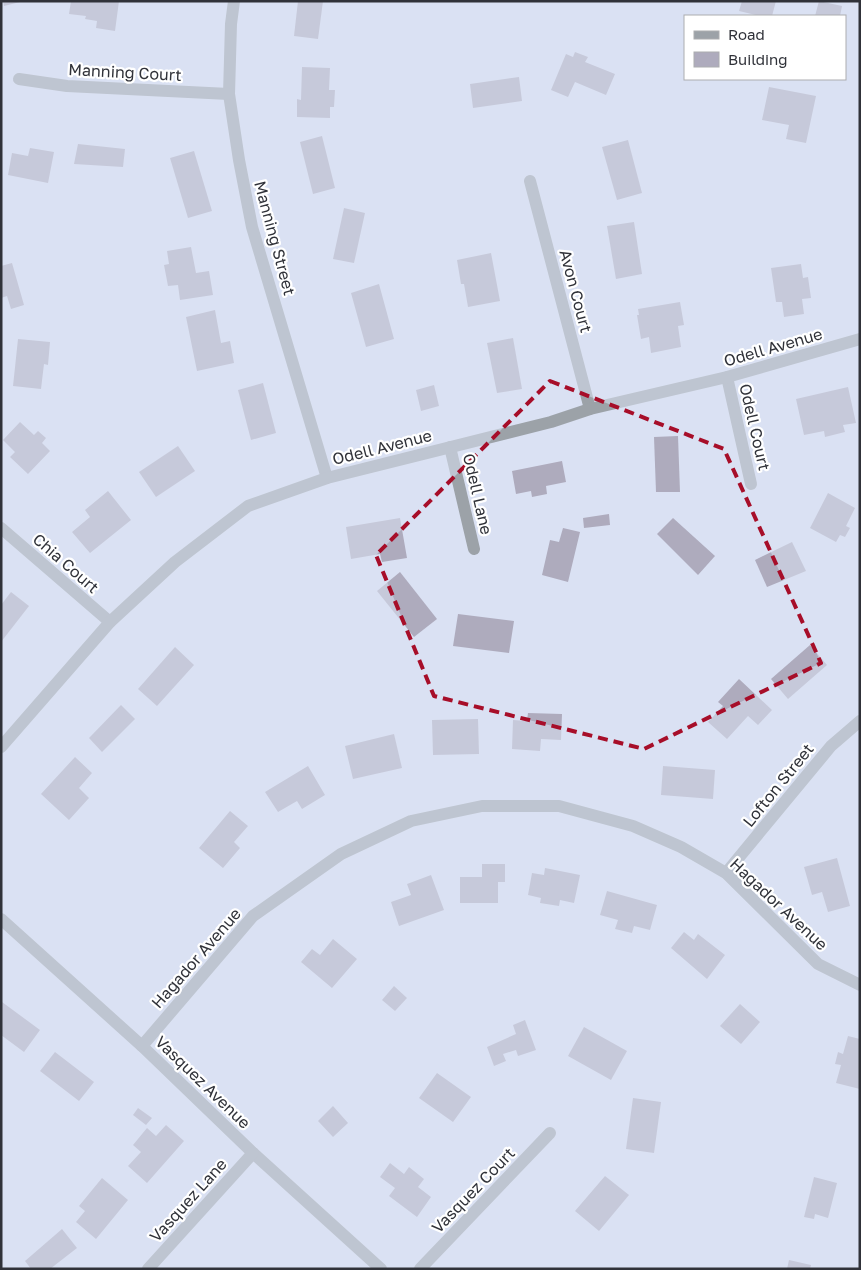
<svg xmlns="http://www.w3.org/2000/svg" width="861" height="1270" font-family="'Golos Text',sans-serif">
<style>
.building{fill:#aeabbd}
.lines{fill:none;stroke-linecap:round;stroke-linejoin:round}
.minor{stroke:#9ca2a8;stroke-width:12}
.marked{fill:none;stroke:#a70e29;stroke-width:4;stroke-dasharray:10 6;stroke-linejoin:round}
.labels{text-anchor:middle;stroke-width:4.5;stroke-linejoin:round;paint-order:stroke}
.street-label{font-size:16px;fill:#303239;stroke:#fff}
</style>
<rect width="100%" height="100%" fill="#dae1f3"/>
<g class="building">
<path d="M3,1H20V2L4,6Z"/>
<path d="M71,1H119L115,31L96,28L97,21L85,19L86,16L69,14Z"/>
<path d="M298,1H323L318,39L294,36Z"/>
<path d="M742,1H776L772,16H760L739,11Z"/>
<path d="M819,1L842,6L840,16H815Z"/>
<path d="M575,52L588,57L585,62L615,74L606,95L575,82L568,97L551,90L566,54L573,57Z"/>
<path d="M302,67L330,68L329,90H335L334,107H330V118L297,117V99L301,100Z"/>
<path d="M519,77L522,101L473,108L470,84Z"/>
<path d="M769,87L816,96L806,143L786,139L789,125L762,120Z"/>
<path d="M322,136L335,188L313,194L300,142Z"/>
<path d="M628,140L642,193L617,200L602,147Z"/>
<path d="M78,144L125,149L123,167L74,164Z"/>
<path d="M30,148L54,152L48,183L8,175L12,153L28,156Z"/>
<path d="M194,151L212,211L188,218L170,158Z"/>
<path d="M344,208L365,213L354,263L333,259Z"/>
<path d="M634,222L642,274L616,279L607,226Z"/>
<path d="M191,247L196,273L209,271L213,295L180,300L178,285L168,286L164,265L169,264L167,251Z"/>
<path d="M491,253L500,301L468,307L464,284H461L457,260Z"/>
<path d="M12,263L24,305L11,309L7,296L1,298V266Z"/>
<path d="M801,264L803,278L808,277L811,298L802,299L804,314L784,317L782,302H776L771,268Z"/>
<path d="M379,284L394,339L366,347L351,293Z"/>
<path d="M680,302L684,325L678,326L681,347L651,353L649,337L641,339L637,315H639L638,309Z"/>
<path d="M215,310L221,343L230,341L234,363L197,371L186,317Z"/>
<path d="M513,338L522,389L497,393L487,343Z"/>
<path d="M18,339L50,342L48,365L44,364L41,389L13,386Z"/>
<path d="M263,383L276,433L251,440L238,390Z"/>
<path d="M434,385L439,406L421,411L416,390Z"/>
<path d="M848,387L856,423L843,425L845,432L825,437L824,431L804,435L796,399Z"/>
<path d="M20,422L34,435L38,431L46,438L42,443L50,451L28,474L10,457L15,452L3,440Z"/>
<path d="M678,436L680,492H656L654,437Z"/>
<path d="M178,446L195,471L156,497L139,472Z"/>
<path d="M562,461L566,482L546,486L547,494L532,497L531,491L516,494L512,471Z"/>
<path d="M108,491L131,520L90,553L72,532L90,517L85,510Z"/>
<path d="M828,493L855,508L846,526L850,528L845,537L840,535L836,542L810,528Z"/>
<path d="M609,514L610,525L584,528L583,518Z"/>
<path d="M400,518L407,558L382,562L380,554L351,559L346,527Z"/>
<path d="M673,518L715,556L698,575L657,534Z"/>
<path d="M563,528L580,532L568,582L542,575L550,540L559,542Z"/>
<path d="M792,542L806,571L767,587L755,560Z"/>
<path d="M400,572L437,619L414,637L377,591Z"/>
<path d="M11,592L29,606L1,642V605Z"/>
<path d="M458,614L514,621L509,653L453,646Z"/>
<path d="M810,645L827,665L788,699L771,679Z"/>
<path d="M175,647L194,665L157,706L138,689Z"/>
<path d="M739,679L772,710L758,725L748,716L727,739L708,722L723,706L718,702Z"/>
<path d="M121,705L135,719L102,752L89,738Z"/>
<path d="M528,713L562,714L561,740L541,739L540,751L512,749L513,720L527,721Z"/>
<path d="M478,719L479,754L433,755L432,720Z"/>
<path d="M394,734L402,768L353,779L345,746Z"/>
<path d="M75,757L92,773L79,788L89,798L69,820L41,794Z"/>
<path d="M308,766L325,795L302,809L297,801L278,812L265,792Z"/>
<path d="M663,766L715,770L713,799L661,795Z"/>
<path d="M230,811L248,826L234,842L240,848L223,868L199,848Z"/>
<path d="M837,858L850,906L828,912L822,892L812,895L804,867Z"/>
<path d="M482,864H505V882H498V903H460V877H482Z"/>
<path d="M545,868L580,875L574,903L560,900L559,906L540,903L541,898L528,895L532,873L544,875Z"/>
<path d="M431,875L444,910L399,926L391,902L411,895L407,884Z"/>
<path d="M607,891L657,905L650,930L634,926L632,933L615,929L618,920L600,915Z"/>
<path d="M684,932L694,940L698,934L725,955L707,979L671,948Z"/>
<path d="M333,939L357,959L332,988L301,962L312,949L320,955Z"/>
<path d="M394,986L407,998L395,1011L382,1000Z"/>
<path d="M2,1002L40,1030L24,1052L1,1035Z"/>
<path d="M740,1004L760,1022L741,1044L720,1026Z"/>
<path d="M525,1020L536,1050L518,1056L516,1050L503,1054L506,1061L494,1066L487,1047L516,1034L513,1025Z"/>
<path d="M584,1027L627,1051L611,1080L568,1056Z"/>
<path d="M848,1036L860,1039V1089L836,1083L841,1065L835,1064L838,1052L843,1054Z"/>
<path d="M55,1052L94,1082L79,1101L40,1071Z"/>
<path d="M437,1073L471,1097L453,1122L419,1098Z"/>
<path d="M633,1098L661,1102L654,1153L626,1149Z"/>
<path d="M333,1106L348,1123L333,1137L318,1121Z"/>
<path d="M138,1108L152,1118L146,1125L133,1115Z"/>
<path d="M166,1125L184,1141L147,1183L128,1166L141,1152L133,1145L147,1128L156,1136Z"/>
<path d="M390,1163L404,1174L409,1167L424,1179L418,1187L431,1197L417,1217L389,1196L395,1188L380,1177Z"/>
<path d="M605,1176L629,1195L599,1231L575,1211Z"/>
<path d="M814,1177L837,1183L828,1218L815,1214L814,1219L804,1217Z"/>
<path d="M102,1178L128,1200L96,1239L76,1222L85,1211L79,1206Z"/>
<path d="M62,1229L77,1248L50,1269H31L25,1261Z"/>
<path d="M789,1260L811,1265L810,1269H787Z"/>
</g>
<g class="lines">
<g class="minor">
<path d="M234,1L231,24L229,94L239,160L252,227L327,478"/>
<path d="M19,79L67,86L229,94"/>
<path d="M530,181L590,409"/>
<path d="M727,377L751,484"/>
<path d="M450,447L474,549"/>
<path d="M1,528L110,622"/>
<path d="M1,747L110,622L175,562L248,506L327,478L551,422L590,409L727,377L860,339"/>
<path d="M726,873L831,746L860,721"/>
<path d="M1,919L142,1046L253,1153L381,1269"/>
<path d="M142,1046L253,916L341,854L411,821L482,806H559L633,826L681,847L726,873L818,964L860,985"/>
<path d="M148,1269L253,1153"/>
<path d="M420,1269L550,1133"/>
</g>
</g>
<path d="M0 0H861V1270H0ZM550,381L724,449L821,663L644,749L434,696L376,555Z" fill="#dae1f3" fill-opacity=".55" fill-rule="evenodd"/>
<path class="marked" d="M550,381L724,449L821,663L644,749L434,696L376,555Z"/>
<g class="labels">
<g class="street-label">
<text transform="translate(125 72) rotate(3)" y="6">Manning Court</text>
<text transform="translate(275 238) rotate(75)" y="6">Manning Street</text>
<text transform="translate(576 291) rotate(75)" y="6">Avon Court</text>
<text transform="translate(773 347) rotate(-16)" y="6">Odell Avenue</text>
<text transform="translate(755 427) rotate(77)" y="6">Odell Court</text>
<text transform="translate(382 447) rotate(-14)" y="6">Odell Avenue</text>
<text transform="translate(478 494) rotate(77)" y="6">Odell Lane</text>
<text transform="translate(66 563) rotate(41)" y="6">Chia Court</text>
<text transform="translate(778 785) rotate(-51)" y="6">Lofton Street</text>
<text transform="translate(779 904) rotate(43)" y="6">Hagador Avenue</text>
<text transform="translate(196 958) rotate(-49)" y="6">Hagador Avenue</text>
<text transform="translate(203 1082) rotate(44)" y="6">Vasquez Avenue</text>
<text transform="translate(473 1190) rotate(-46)" y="6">Vasquez Court</text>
<text transform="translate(188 1200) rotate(-48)" y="6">Vasquez Lane</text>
</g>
</g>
<rect width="861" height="1270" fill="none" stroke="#303239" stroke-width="5"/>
<rect x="684" y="15" width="162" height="65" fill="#ffffff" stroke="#acadb0"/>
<rect x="694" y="31" width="25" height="8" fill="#9ca2a8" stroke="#acadb0"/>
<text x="728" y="40" font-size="15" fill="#303239">Road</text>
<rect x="694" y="52" width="25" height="15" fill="#aeabbd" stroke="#acadb0"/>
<text x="728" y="65" font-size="15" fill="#303239">Building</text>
</svg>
